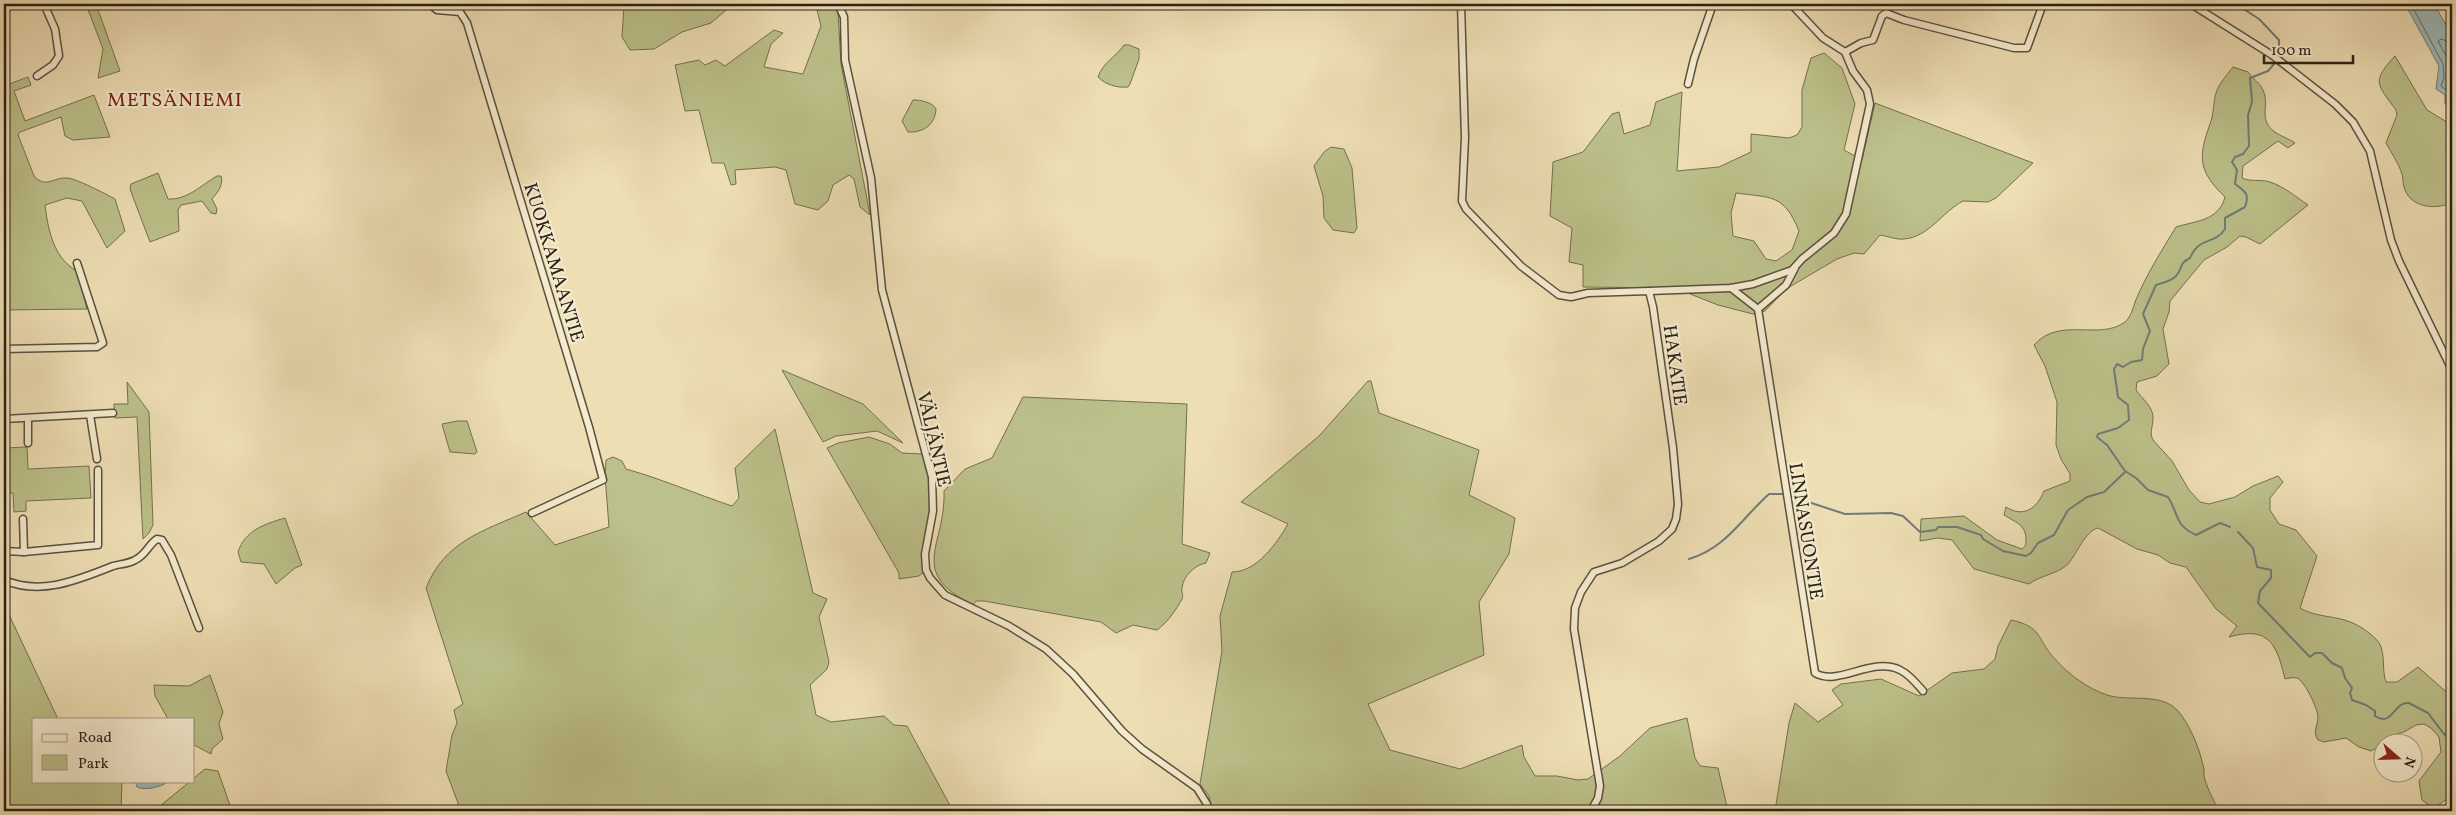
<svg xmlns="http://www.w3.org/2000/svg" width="2456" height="815" font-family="Vollkorn,serif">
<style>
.green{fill:#bcc08a;stroke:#737050;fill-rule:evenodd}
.water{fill:#9eb9b8;stroke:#707c78}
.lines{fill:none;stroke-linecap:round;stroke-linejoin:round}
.shore{stroke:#646d68;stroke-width:1}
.stream{stroke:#707c78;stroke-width:2}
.minor-casing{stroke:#5b503e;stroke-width:9}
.minor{stroke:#f4eace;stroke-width:6}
.labels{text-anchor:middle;stroke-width:4.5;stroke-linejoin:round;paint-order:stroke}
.street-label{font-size:19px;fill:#2a2117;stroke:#f4eace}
.neighbourhood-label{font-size:20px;letter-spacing:1px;fill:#7a1f14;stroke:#f4eace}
</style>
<rect width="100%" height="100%" fill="#eedeb4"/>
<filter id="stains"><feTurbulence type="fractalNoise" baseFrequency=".004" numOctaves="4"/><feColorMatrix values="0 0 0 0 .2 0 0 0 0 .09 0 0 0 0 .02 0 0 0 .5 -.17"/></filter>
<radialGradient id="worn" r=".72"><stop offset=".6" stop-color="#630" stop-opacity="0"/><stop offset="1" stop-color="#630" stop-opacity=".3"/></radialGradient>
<g class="green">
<path d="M86,4H96L120,71L98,78L103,49Z"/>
<path d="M624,4H733L711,23L682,32L654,49L630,50L622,37Z"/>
<path d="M819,4H830L838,12L841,64L870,215L860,207L854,179L849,175L833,185L828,201L818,210L795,204L786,170L775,167L735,170L736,184L731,185L724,163H712L699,110L685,111L675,65L699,60L705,65L716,60L725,66L774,30L783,33L771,44L764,67L803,74L821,26L817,10Z"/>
<path d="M1124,45H1129L1139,49V59L1130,84L1128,87C1117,88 1106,85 1098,77C1103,62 1116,57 1124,45Z"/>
<path d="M1824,53L1842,68L1855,104L1844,150L1862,160L1875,103L2033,163L1996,198L1988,202L1963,201C1942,212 1929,237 1904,239C1897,240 1887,236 1880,235L1864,254L1854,253L1837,259L1786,289L1765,311L1753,314L1718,305L1675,288L1583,287V265L1569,262L1572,228L1550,216L1553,162L1583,152L1612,114L1619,112L1624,134L1650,125L1656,102L1682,92L1677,171L1719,167L1751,152V134L1789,138L1797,135L1802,127V90L1811,58ZM1736,193C1772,198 1784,194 1799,231L1792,250L1776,261L1766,259L1754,241L1733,236L1731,213Z"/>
<path d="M2395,56L2427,110L2447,122L2452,119V203C2436,209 2413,209 2405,190C2402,184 2404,177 2401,171C2397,161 2391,152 2386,143L2397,115L2396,110C2376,83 2372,81 2395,56Z"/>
<path d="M2233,67L2248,72C2253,79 2260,83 2263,90C2267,99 2265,106 2265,114C2266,134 2284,135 2295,143L2288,148L2278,141L2243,166L2242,178C2250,182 2261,179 2270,182C2285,187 2296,197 2308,205L2260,244L2246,237L2240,236L2227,247L2204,260L2170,301L2169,312L2163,329L2169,364L2157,376L2137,382L2136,390C2142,399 2154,407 2153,419C2153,427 2149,432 2153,440L2172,461L2189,490L2200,502L2209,504L2235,497L2253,486L2278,476L2283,482L2270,498V510L2279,524L2296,530L2317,556L2300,608C2323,621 2343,612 2369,633C2374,637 2379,641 2381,647C2385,659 2382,671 2386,682H2397L2418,667L2452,697V801L2445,800L2434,809L2422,800L2419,781L2441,752L2439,737L2431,728L2424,724L2416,725L2404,732L2386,737L2378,747L2371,751L2359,747L2346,738L2324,742L2318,740C2312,731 2318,726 2318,717C2318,709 2304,680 2297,678C2293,677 2289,678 2285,679C2277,646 2270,625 2229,637L2237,626L2216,609L2186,567L2170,563L2158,555L2137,549L2098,528C2085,531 2077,554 2068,564C2058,574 2041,575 2029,584L1974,569L1952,540L1938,538L1920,541L1921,519L1964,516L1997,540L2022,549C2026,546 2026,544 2026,538C2025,524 2015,522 2004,515L2006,507C2023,518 2037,509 2044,491L2070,481V474L2061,459L2056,445L2057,402L2045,366L2034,345C2059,316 2100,341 2125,322C2130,318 2133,309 2135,302C2146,275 2161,252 2176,227C2195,221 2219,221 2225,197C2198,171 2198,157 2210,124C2214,114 2213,103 2216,93C2219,83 2227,75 2233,67Z"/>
<path d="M28,77L31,85L14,91L25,121L94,95L110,137L73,140L65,136L61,117L20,132L18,135L34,176C46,189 53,177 67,178C75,178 106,194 115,199L125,231L107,248L82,201L67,198L45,205C48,229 53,258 77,271L87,309L4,310V86Z"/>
<path d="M913,100C921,100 932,102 936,109C935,125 923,133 908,132L902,121Z"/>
<path d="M1331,147L1344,149L1352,168L1357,228L1354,233L1333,230L1324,218L1323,196L1314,166L1324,152Z"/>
<path d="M158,173L168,199C188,200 201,185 217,176H221C224,185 217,193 212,199L217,209L216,214L211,213L202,201L181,205L178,210L179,231L150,242L130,189L131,184Z"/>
<path d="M782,370L863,404L903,443L877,431L836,436L823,442Z"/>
<path d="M1368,381H1371L1379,413L1479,450L1469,495L1515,518L1509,554L1479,602L1484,655L1368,704L1390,750L1460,769L1522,745L1524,757L1535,776H1557L1578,780L1588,779L1620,756L1650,728L1687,718L1695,758L1700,766L1718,768L1728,811H1602L1599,806L1595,811H1212L1209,796L1200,784L1222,651L1220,616L1232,572C1257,572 1277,543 1288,524L1241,502L1319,436Z"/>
<path d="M127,382L149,412L153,525L149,533L143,539L137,417L115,418L114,404H128Z"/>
<path d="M1023,397L1187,404L1182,544L1210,553L1206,563C1195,565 1183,576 1182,588C1181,592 1184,595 1182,599C1176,610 1167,623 1157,630L1133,625L1116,633L1101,622L984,601H976L973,605C906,571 946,547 944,491L965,469L992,458Z"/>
<path d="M458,421H467L477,452L475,454L450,452L442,424Z"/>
<path d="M775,429L813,593L827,599L819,617L829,662L827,669L810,685L816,715L831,722L884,716L894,725L907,726L953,811H461L446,771L452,735L457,723L454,710L463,704L426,588C445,541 483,531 526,512L555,545L609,527L605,476L606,460L613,457L622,461L626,469C662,479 696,494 732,506L739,498L735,468Z"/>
<path d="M869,437L890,444L902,453L922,454C937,493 928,532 924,572L919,576L899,579V573L827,448L838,443Z"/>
<path d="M27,447L28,469L89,466L91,498L26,501V511L14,512L13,493H4V448Z"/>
<path d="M285,518L302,565L295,568L276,584L264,564L241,562L238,552C245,530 265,524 285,518Z"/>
<path d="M4,604L58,719H34V781H122L121,811H4Z"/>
<path d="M2011,620C2043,627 2036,638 2054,658C2069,675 2087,688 2107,695C2128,702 2160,692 2177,710C2189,723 2199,747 2203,765C2205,770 2203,775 2205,780C2208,790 2214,801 2219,811H1775L1789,723L1795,703L1818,722L1843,705L1832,690L1841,684L1881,679L1919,696L1952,673L1984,669L1995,659L1998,646Z"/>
<path d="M210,675L223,712L219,724L223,739L212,749L211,754L194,745V719H168L155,696L154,685L189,686Z"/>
<path d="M205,769L218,771L232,811H154Z"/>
</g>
<g class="water">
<path d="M2405,4H2434L2452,35V105L2445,104V95L2436,89L2439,66Z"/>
<path d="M135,781H169C162,787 145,791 137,787Z"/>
</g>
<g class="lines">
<g class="shore">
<path d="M2411,4L2443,64L2444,78L2441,86L2448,91L2452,101"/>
<path d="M2452,43L2441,39L2438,41L2450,63L2449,83L2452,87"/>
</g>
<g class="stream">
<path d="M2236,4L2259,19L2279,40V52"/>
<path d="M1793,497L1845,514L1891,513L1903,516L1920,532L1936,530L1938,527H1957L1981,535L1983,539L2003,551L2026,556L2031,553L2038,543L2054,535L2068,510L2087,497L2104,492L2125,472"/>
<path d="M2230,527L2220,523L2196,535C2174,525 2179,514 2168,497L2148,490L2136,478L2125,471L2107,445L2097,437L2098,434L2118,428L2129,420L2128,405L2118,397L2114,369L2117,364L2123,367L2131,362L2142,360L2143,349L2150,331L2143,314L2156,285C2164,282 2170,282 2176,276C2183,269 2178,264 2190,258C2200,235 2214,246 2225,229V218L2245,207C2250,194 2245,191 2235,184L2237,170L2232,162L2235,157L2243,154L2249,146L2248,115L2252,102L2250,78L2268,71L2274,64"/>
<path d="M2238,532L2253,548L2257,567L2271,570V578L2260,591L2258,603L2310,657L2315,653H2322L2332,663L2342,668L2345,678L2352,688L2350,693L2352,700L2366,705L2375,711V716C2392,728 2394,701 2409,703L2428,713L2444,734L2452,741"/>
<path d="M1689,559C1727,547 1741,519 1769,494H1783"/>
<path d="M2452,773C2444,783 2447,789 2452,799"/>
</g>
<g class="minor-casing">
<g id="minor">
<path d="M430,4L437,10L460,12L467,23L589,427L603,480L532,513"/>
<path d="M838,4L844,17L845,60L871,178L882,290L932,477L933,511L925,554L926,570L930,578L945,595L1009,626L1046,649L1073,674L1122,731L1142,749L1197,788L1207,804L1208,811"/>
<path d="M1461,4L1465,138L1462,201L1466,209L1521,266L1559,295L1571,297L1588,293L1649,291L1653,307L1673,448L1678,504L1676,519L1672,529L1659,541L1622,563L1594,572L1581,592L1575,608L1574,629L1600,786L1598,798L1591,811"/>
<path d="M2191,4L2272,55L2335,104L2353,122L2370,151L2391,240L2399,261L2452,370"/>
<path d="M1845,52L1861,43L1873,40L1882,16L1886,13L1904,20L2014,48H2027L2043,4"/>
<path d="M37,76L53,65L59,56L55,29L44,4"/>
<path d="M1688,84L1694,59L1713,4"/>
<path d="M1731,288L1758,309L1815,673C1838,687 1872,656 1900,670C1909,674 1916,683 1923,691"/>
<path d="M1649,291L1731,288L1753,284L1792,270L1802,259L1834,233L1846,214L1870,104L1867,90L1853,71L1845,52L1823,38L1791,4"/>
<path d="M1758,309L1786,285L1795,268"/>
<path d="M4,349L97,347L103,343L77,263"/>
<path d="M90,415L97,459"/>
<path d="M4,419L113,413"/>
<path d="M28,443V419"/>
<path d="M23,519L24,552"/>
<path d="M4,551L24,552L98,545V470"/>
<path d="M4,580C41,596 77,580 113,566C120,564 128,564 135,560C146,555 148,545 157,539L162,540L171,555L199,628"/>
</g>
</g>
<use href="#minor" class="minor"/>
</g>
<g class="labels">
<g class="street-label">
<text transform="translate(555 262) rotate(73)" y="7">KUOKKAMAANTIE</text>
<text transform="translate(1676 365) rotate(82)" y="7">HAKATIE</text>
<text transform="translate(935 439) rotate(77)" y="7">VÄLJÄNTIE</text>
<text transform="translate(1807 531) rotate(81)" y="7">LINNASUONTIE</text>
</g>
<g class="neighbourhood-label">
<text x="175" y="106">METSÄNIEMI</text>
</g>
</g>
<rect width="2456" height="815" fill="none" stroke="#eedeb4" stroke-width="20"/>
<rect x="5" y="5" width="2446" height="805" fill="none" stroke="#2a2117" stroke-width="2.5"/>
<rect x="10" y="10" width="2436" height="795" fill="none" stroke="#2a2117"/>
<rect x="32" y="718" width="162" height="65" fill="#f4eace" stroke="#a39a85"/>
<rect x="42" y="734" width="25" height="8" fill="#f4eace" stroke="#a39a85"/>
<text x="78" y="742" font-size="15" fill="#2a2117">Road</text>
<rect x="42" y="755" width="25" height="15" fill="#bcc08a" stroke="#a39a85"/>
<text x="78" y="768" font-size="15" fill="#2a2117">Park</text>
<g transform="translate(2398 758) rotate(110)"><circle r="24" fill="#f4eace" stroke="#a39a85"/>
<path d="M0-4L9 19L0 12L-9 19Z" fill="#8f2418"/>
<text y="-8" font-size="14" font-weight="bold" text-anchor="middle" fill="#2a2117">N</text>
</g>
<path d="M2264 55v8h89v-8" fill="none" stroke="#2a2117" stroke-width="2.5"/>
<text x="2271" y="55" font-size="15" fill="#2a2117" stroke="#f4eace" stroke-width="4" paint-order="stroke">100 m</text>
<rect width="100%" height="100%" filter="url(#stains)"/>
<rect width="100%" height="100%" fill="url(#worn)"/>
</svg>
